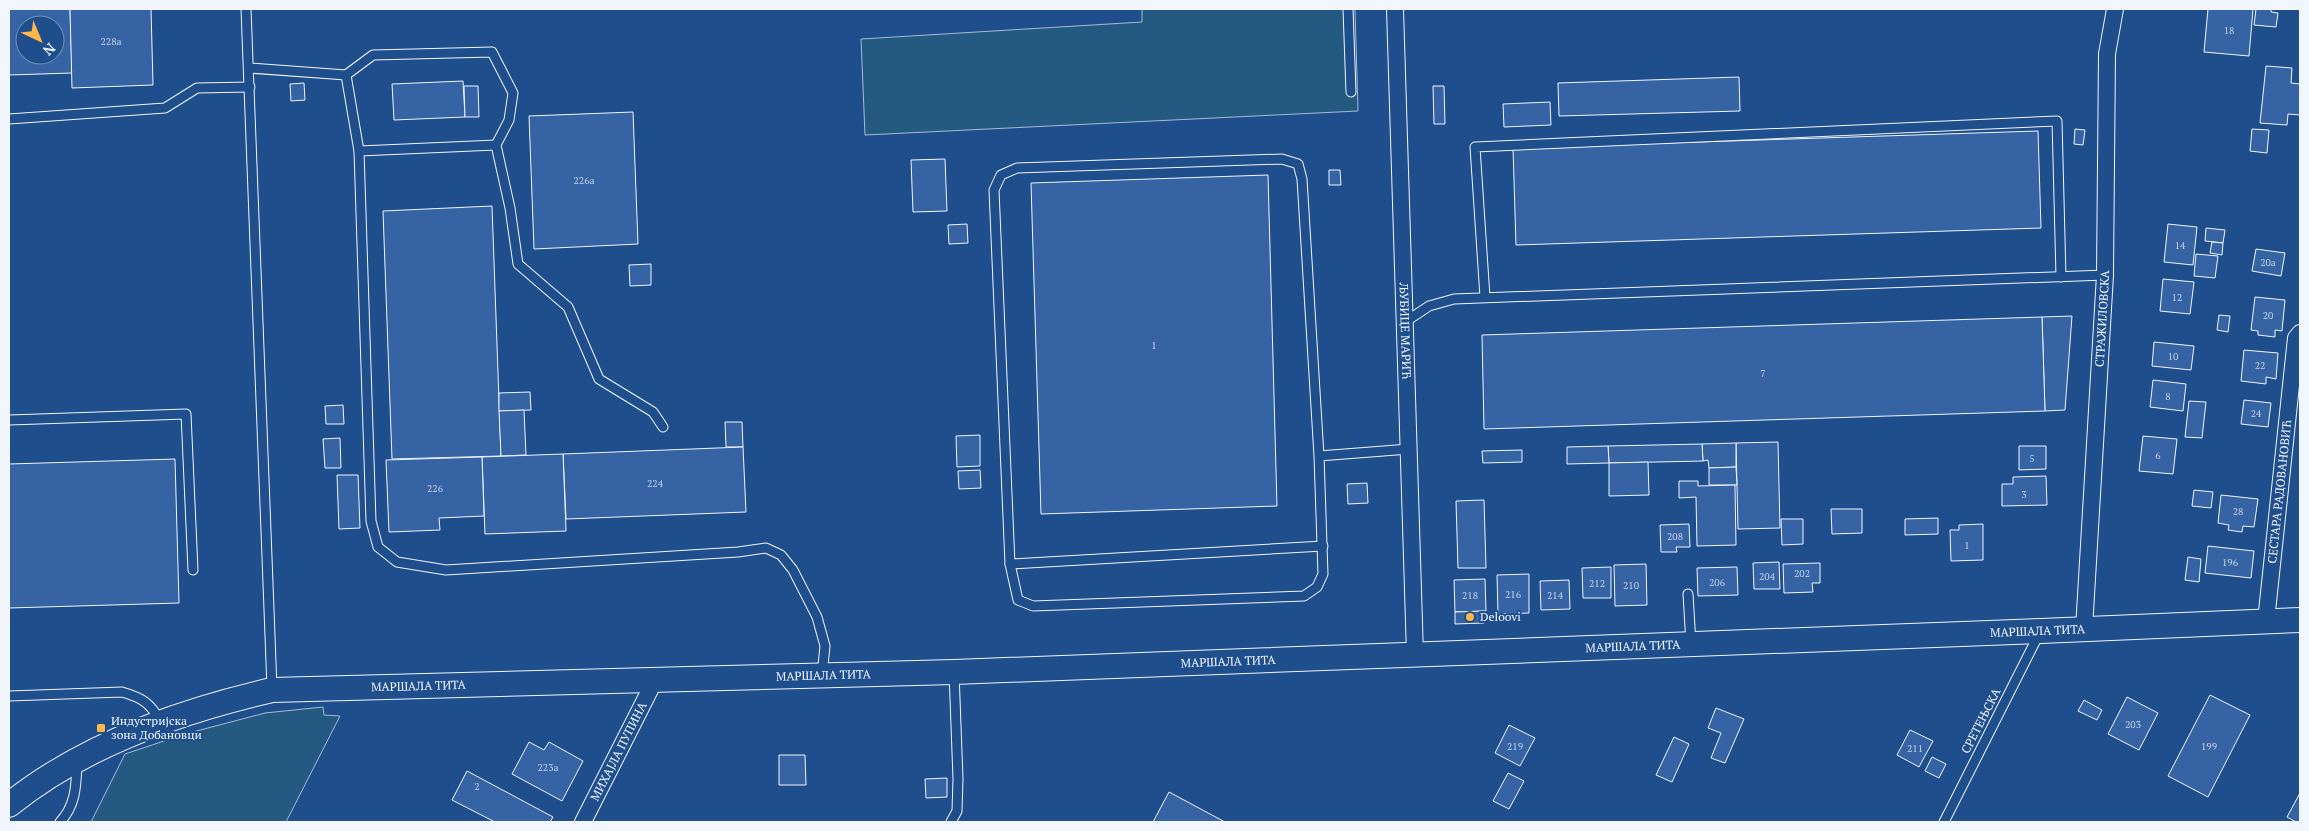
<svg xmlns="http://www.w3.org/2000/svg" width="2309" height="831" font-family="'PT Serif',serif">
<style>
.green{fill:#245a82;stroke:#a8bbd7}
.building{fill:#3563a3;stroke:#f2f6ff;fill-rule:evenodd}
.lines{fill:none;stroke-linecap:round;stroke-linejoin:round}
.service-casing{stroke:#f2f6ff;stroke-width:11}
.minor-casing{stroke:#f2f6ff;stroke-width:18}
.secondary-casing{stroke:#f2f6ff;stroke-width:26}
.service{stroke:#1f4e8c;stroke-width:9}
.minor{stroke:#1f4e8c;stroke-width:16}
.secondary{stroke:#1f4e8c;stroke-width:24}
.poi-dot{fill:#ffb74d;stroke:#1f4e8c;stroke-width:2}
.labels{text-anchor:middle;stroke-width:4;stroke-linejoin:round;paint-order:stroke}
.number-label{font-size:10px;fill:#c3d1e8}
.street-label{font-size:12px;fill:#f2f6ff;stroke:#1f4e8c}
.poi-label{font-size:12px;fill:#f2f6ff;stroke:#1f4e8c;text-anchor:start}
</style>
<rect width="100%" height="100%" fill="#1f4e8c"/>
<g class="green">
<path d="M1142,9H1355L1358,111L865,135L861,39L1142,22Z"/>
<path d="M323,707L324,715L340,716L286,822H91L125,754L185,734L265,713Z"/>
</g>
<g class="building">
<path d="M9,9H70L72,73L9,75ZM25,25H55V55H25Z"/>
<path d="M70,9H151L153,85L72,88Z"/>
<path d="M2208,9H2253L2249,56L2204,52Z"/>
<path d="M2256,9H2271V12L2278,13L2276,27L2254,25Z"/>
<path d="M2266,66L2292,68L2291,83L2300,84V115L2288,114L2287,125L2260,123Z"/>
<path d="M1739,77L1740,111L1559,116L1558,83Z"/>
<path d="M463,81L465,117L394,120L392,84Z"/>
<path d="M304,83L305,100L291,101L290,84Z"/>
<path d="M464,86H478L479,117H465Z"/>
<path d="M1433,86H1444L1445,124H1434Z"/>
<path d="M1550,102L1551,125L1504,127L1503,104Z"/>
<path d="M633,112L638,244L534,249L529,116Z"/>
<path d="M2075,129L2085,130L2083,145L2074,144Z"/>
<path d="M2252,129L2269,130L2267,153L2250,151Z"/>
<path d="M2038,131L2041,228L1516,245L1513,148Z"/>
<path d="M945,159L947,211L913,212L911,160Z"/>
<path d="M1329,170H1340L1341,185H1329Z"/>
<path d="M1268,175L1277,506L1041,514L1031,183Z"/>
<path d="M492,206L501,456L392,459L383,211Z"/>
<path d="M967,224L968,243L949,244L948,225Z"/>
<path d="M2168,224L2197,227L2193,265L2164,262Z"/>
<path d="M2206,228L2225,230L2223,243L2205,241Z"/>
<path d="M2212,242L2223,243L2222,255L2210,253Z"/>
<path d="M2256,249L2285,253L2281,276L2252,271Z"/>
<path d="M2196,254L2218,256L2215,278L2194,276Z"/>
<path d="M651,264V285L630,286L629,265Z"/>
<path d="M2163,279L2194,282L2190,314L2160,311Z"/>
<path d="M2255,297L2285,300L2282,331L2275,330V337L2258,335V331L2251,330Z"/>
<path d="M2219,315L2230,316L2228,332L2217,330Z"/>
<path d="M2072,316L2065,410L2045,411L2042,317Z"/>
<path d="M2042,317L2045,411L1484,429L1482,335Z"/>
<path d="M2154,342L2194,346L2191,370L2152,366Z"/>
<path d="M2244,350L2278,353L2276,379L2266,377V384L2241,381Z"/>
<path d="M2153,380L2186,384L2183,411L2150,407Z"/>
<path d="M530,392L531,410L499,411V393Z"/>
<path d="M2244,400L2271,403L2268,427L2241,424Z"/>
<path d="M2189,401L2206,402L2202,438L2185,437Z"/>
<path d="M343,405L344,424H326L325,406Z"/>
<path d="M524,410L526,455L501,456L499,411Z"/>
<path d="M725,422H742L743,447H726Z"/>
<path d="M980,435V466L957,467L956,436Z"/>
<path d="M2143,436L2177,439L2173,474L2139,471Z"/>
<path d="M340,438L341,468H325L323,439Z"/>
<path d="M1778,442L1780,528L1738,529L1736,443Z"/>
<path d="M1736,443V467L1709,468L1708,460L1703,461L1702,444Z"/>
<path d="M1702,444L1703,461L1609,463L1608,446Z"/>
<path d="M1608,446L1609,463L1567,464V447Z"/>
<path d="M2019,446H2046V469L2019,470Z"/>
<path d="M743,447L746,512L566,519L563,454Z"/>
<path d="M1522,450V462L1483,463L1482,451Z"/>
<path d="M563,454L566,531L485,534L482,457Z"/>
<path d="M482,457L484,516L439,518L440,530L389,532L386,460Z"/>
<path d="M175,459L179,603L9,608V464Z"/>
<path d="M1648,462L1649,495L1609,496V463Z"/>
<path d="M1736,467L1737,485H1709V468Z"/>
<path d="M980,470L981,488L959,489L958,471Z"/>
<path d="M337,475H358L360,528L339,529Z"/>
<path d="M2046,476L2047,505L2002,506V484H2013V477Z"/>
<path d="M1679,481H1698V486L1735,485L1736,545L1697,546L1696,497L1679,498Z"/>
<path d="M1367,483L1368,503L1348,504L1347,484Z"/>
<path d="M2194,490L2213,492L2211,508L2192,506Z"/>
<path d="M2221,495L2258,499L2254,527L2243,526L2242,532L2228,530L2229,525L2218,523Z"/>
<path d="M1484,500L1486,568H1458L1456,501Z"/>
<path d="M1831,509H1862V533L1832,534Z"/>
<path d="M1938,518V534L1905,535V519Z"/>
<path d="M1781,519H1803V544L1782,545Z"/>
<path d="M1689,524L1690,547H1676L1677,552H1661L1660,525Z"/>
<path d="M1983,524V560L1951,561L1950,530H1959V525Z"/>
<path d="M2208,546L2254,551L2251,578L2205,573Z"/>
<path d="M2188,557L2201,559L2199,582L2185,580Z"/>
<path d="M1779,562L1780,589H1754L1753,563Z"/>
<path d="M1820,563V583H1812L1813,592L1784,593L1783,564Z"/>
<path d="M1646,564L1647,605L1615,606L1614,565Z"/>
<path d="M1611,567V598H1583L1582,568Z"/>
<path d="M1737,567L1738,595L1698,596L1697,568Z"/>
<path d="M1529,574V613L1498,614L1497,575Z"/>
<path d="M1485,579L1486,611L1455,612L1454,580Z"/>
<path d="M1569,580L1570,609L1541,610L1540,581Z"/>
<path d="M1484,611V623L1455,624V612Z"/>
<path d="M2210,695L2250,715L2208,797L2168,776Z"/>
<path d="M2127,697L2158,713L2139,750L2108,734Z"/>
<path d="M2084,700L2102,710L2097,720L2078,711Z"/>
<path d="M1716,708L1744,719L1725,763L1711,758L1721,733L1708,728Z"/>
<path d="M1509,725L1535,738L1520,766L1495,753Z"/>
<path d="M1910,730L1933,741L1919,767L1897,755Z"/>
<path d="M1674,737L1689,744L1672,782L1656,775Z"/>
<path d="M529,742L544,750L549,742L583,761L562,801L512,774Z"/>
<path d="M779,755H805L806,785H779Z"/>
<path d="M1932,757L1946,764L1939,778L1925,771Z"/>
<path d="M467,771L553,817L550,822H495L452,800Z"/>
<path d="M1508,773L1524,781L1509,809L1493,801Z"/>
<path d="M947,778V797L926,798L925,779Z"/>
<path d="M1169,792L1225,822H1153Z"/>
<path d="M2300,793V822H2296L2287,817Z"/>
</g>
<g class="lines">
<g class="service-casing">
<g id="service">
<path d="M246,9L272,688"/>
<path d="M1348,9L1351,92"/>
<path d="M249,68L346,75L373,55L492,52L513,93L509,120L496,145L510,208L518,264L568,307L599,379L653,412L663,427"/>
<path d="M346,75L359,151L371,521L378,547L397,562L446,570L738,552L766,548L781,555L793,570L817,617L825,646L822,675"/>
<path d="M9,119L165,108L197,88L250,87"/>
<path d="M359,151L496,145"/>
<path d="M1485,297L1475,147L2057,121L2061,277"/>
<path d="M1405,322L1429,306L1454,299L2105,275"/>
<path d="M9,420L186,414L193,570"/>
<path d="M1319,456L1323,574L1317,587L1304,596L1033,606L1018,600L1010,564L994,190L1001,175L1017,168L1282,159L1298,164L1302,179L1319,456L1409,449"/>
<path d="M1010,564L1323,546"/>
<path d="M1688,594L1691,644"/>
<path d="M9,696L122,692C143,698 150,703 161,722"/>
<path d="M60,822C76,805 76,786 77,764"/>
<path d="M951,822L957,811L958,779L954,672"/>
<path d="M1944,822L2039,634"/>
</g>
</g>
<g class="minor-casing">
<g id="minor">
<path id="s1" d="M1395,9L1415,655"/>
<path id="s2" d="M2266,621L2296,338L2300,333"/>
<path id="s3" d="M2084,629L2105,275L2107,54L2115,9"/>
<path id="s4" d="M583,822L655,680"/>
</g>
</g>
<g class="secondary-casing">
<g id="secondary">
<path id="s5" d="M9,805C83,745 180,711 272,690L954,672L2041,631L2300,620"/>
</g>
</g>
<use href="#service" class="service"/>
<use href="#minor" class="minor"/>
<use href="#secondary" class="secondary"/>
</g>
<g class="poi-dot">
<circle cx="1470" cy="617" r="5"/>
<rect x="96" y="723" width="10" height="10" rx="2.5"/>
</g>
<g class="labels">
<g class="number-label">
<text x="2229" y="34">18</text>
<text x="111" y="45">228a</text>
<text x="584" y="184">226a</text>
<text x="2180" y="249">14</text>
<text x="2268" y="266">20a</text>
<text x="2177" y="301">12</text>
<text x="2268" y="319">20</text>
<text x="1154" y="349">1</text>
<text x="2173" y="360">10</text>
<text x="2260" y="369">22</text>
<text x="1763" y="377">7</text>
<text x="2168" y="400">8</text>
<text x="2256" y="417">24</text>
<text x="2158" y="459">6</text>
<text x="2032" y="462">5</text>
<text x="655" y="487">224</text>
<text x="435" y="492">226</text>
<text x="2024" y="498">3</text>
<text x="2238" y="515">28</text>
<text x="1675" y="540">208</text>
<text x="1967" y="549">1</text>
<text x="2230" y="566">196</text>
<text x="1802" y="577">202</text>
<text x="1767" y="580">204</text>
<text x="1717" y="586">206</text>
<text x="1597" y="587">212</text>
<text x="1631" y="589">210</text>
<text x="1513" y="598">216</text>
<text x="1470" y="599">218</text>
<text x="1555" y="599">214</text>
<text x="2133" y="728">203</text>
<text x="1515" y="750">219</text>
<text x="2209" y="750">199</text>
<text x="1915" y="752">211</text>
<text x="548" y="771">223a</text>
<text x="477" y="790">2</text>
</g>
<g class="street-label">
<text dy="4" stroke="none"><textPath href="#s3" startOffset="311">СТРАЖИЛОВСКА</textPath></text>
<text dy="4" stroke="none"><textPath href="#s1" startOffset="322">ЉУБИЦЕ МАРИЋ</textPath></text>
<text dy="4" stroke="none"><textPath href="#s2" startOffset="130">СЕСТАРА РАДОВАНОВИЋ</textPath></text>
<text dy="4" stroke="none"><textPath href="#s5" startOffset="2056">МАРШАЛА ТИТА</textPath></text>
<text dy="4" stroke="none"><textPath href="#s5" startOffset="1651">МАРШАЛА ТИТА</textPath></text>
<text dy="4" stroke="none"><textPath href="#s5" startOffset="1246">МАРШАЛА ТИТА</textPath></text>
<text dy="4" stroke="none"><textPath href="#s5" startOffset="841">МАРШАЛА ТИТА</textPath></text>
<text dy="4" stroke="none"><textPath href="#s5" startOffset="436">МАРШАЛА ТИТА</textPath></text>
<text transform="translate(1981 721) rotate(-63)" y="4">СРЕТЕЊСКА</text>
<text dy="4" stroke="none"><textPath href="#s4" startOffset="79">МИХАЈЛА ПУПИНА</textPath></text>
</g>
<g class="poi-label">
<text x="1480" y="621">Deloovi</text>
<text x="111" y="725">Индустријска<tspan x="111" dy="14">зона Добановци</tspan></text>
</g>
</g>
<rect width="2309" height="831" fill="none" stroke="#f2f6ff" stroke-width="20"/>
<g transform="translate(40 40) rotate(136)"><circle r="24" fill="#1f4e8c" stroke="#7391ba"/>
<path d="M0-4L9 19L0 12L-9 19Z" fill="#ffb74d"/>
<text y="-8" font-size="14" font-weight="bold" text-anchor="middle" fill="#f2f6ff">N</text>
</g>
</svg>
